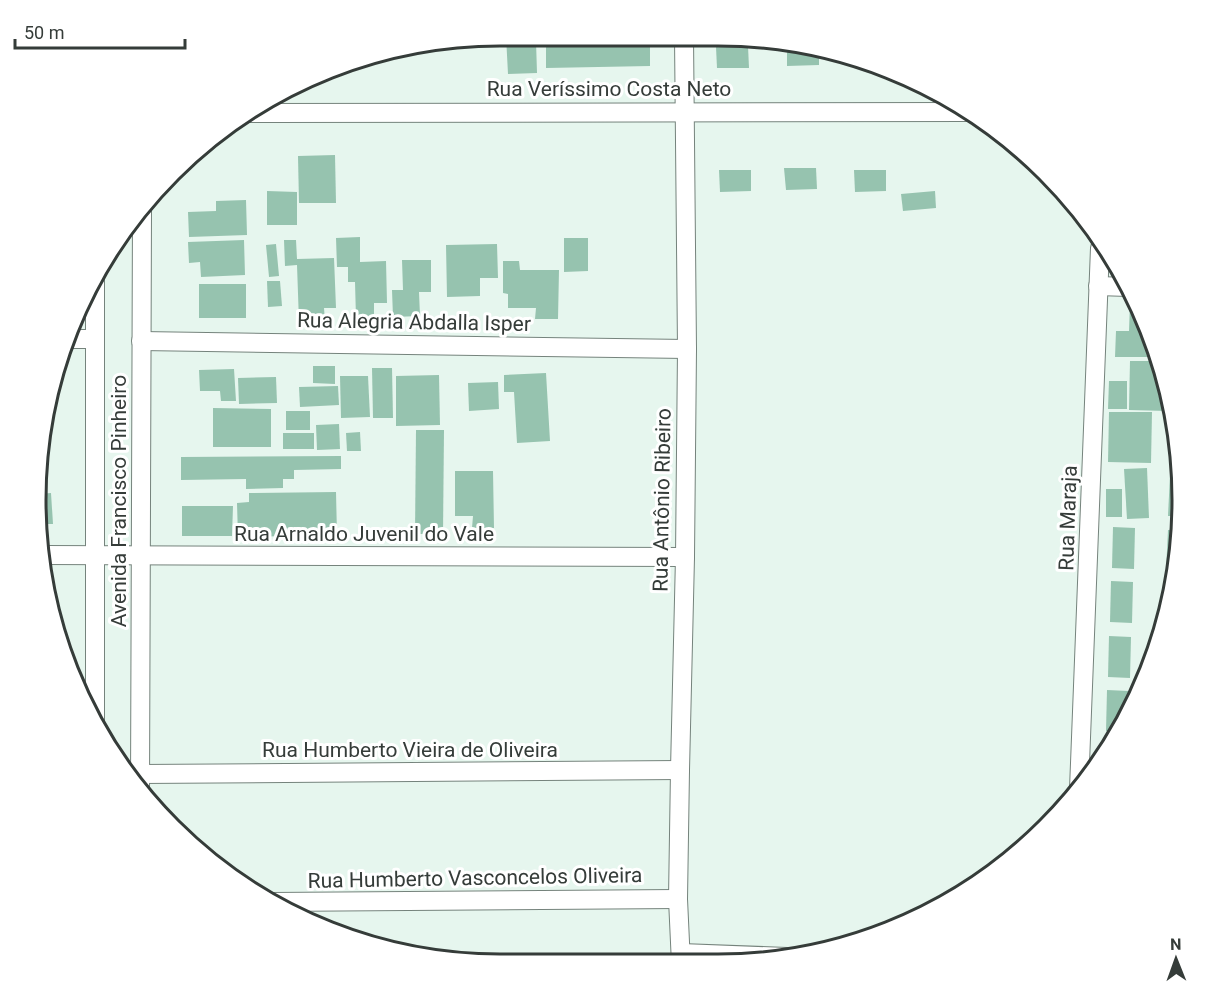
<svg xmlns="http://www.w3.org/2000/svg" width="1218" height="1001" font-family="Roboto,sans-serif">
<style>
.building{fill:#96c3af}
.lines{fill:none;stroke-linecap:round;stroke-linejoin:round}
.minor-casing{stroke:#75837c;stroke-width:20}
.minor{stroke:#fff;stroke-width:18}
.labels{text-anchor:middle;stroke-width:6;stroke-linejoin:round;paint-order:stroke}
.street-label{font-size:21px;fill:#353c39;stroke:#fff}
.rim{fill:none;stroke:#353c39;stroke-width:3}
</style>
<rect width="100%" height="100%" fill="#e6f6ee"/>
<g class="building">
<path d="M506,36H522V42L536,41L537,73L508,74Z"/>
<path d="M650,37V66L546,68V38Z"/>
<path d="M748,46L749,68H717L716,47Z"/>
<path d="M787,46L819,53V65L787,66Z"/>
<path d="M335,155L336,203H299L298,156Z"/>
<path d="M784,168H816L817,189L786,190Z"/>
<path d="M719,170H751V191L720,192Z"/>
<path d="M854,170H886V191L855,192Z"/>
<path d="M267,191L297,192V225H267Z"/>
<path d="M935,191L936,208L903,211L901,194Z"/>
<path d="M246,200L247,235L189,237L188,212L216,211V201Z"/>
<path d="M360,237V262L386,261L387,303H374V317L356,318L355,282H348V267H337L336,238Z"/>
<path d="M564,238H588V271L564,272Z"/>
<path d="M244,240L245,275L201,277L200,262L189,263L188,242Z"/>
<path d="M284,240H296L297,259L334,258L336,308H324L325,321L299,322L297,265L285,266Z"/>
<path d="M276,244L279,276L269,277L266,245Z"/>
<path d="M497,244L498,278H480V296L447,297L446,245Z"/>
<path d="M402,260H431V292H419L420,316L393,317L392,290H403Z"/>
<path d="M503,261H519L520,270H559L558,319H535L536,308H508V294L503,293Z"/>
<path d="M267,281H280L282,306L268,307Z"/>
<rect x="199" y="284" width="47" height="34"/>
<path d="M1130,303L1137,304L1158,357H1115L1116,331H1129Z"/>
<path d="M1130,361H1159L1166,381L1168,411L1129,410Z"/>
<path d="M313,366H335V384L313,383Z"/>
<path d="M372,368H392L393,418H373Z"/>
<path d="M234,369L236,401H221L220,391H200L199,370Z"/>
<path d="M546,373L550,441L517,443L514,392H504V375Z"/>
<path d="M439,375L440,425L396,426V376Z"/>
<path d="M340,376H368L370,417L341,418Z"/>
<path d="M276,377L277,403L239,404L238,378Z"/>
<path d="M1109,381H1127V409H1108Z"/>
<path d="M498,382L499,409L469,411L468,383Z"/>
<path d="M338,386L339,405L300,407L299,387Z"/>
<path d="M213,408L271,409V447H213Z"/>
<rect x="286" y="411" width="24" height="19"/>
<path d="M1109,412H1152L1151,463L1108,462Z"/>
<path d="M1172,422H1173L1180,462H1170Z"/>
<path d="M339,424L340,449L317,450L316,425Z"/>
<path d="M416,430H444L443,534H415Z"/>
<path d="M360,432L361,451H347L346,433Z"/>
<rect x="283" y="433" width="31" height="16"/>
<path d="M341,456V469L294,470V479H283V488L246,489V479L181,480V457Z"/>
<path d="M1147,468L1149,518L1127,519L1124,469Z"/>
<path d="M455,471H493L494,528H472L473,516H455Z"/>
<path d="M1170,475H1181L1179,516H1168Z"/>
<rect x="1106" y="489" width="16" height="28"/>
<path d="M336,492L337,535L238,537L237,503L249,502V493Z"/>
<path d="M51,493L53,524H41L39,494Z"/>
<path d="M182,506H233L232,536H182Z"/>
<path d="M1113,527L1135,528L1134,569L1112,568Z"/>
<path d="M1168,530H1179L1176,571H1166Z"/>
<path d="M1111,581L1133,582L1132,623L1110,622Z"/>
<path d="M1166,584H1173L1166,612H1165Z"/>
<path d="M1109,636L1131,637L1130,678L1108,677Z"/>
<path d="M1107,690L1129,691V713L1120,732L1106,731Z"/>
</g>
<g class="lines">
<g class="minor-casing">
<g id="minor">
<path d="M248,113L971,112"/>
<path d="M1098,286L1128,287"/>
<path d="M67,339H95"/>
<path d="M141,341L687,349"/>
<path d="M43,555L685,557"/>
<path d="M95,724V281"/>
<path d="M140,774L680,770"/>
<path d="M1079,789L1100,248"/>
<path d="M140,792L142,211"/>
<path d="M271,902L678,899"/>
<path d="M681,953L787,957"/>
<path d="M681,964L678,899L680,770L685,557L687,349L684,37"/>
</g>
</g>
<use href="#minor" class="minor"/>
</g>
<g class="labels">
<g class="street-label">
<text x="609" y="96">Rua Veríssimo Costa Neto</text>
<text transform="translate(414 322) rotate(1)" y="7">Rua Alegria Abdalla Isper</text>
<text transform="translate(662 500) rotate(-89)" y="7">Rua Antônio Ribeiro</text>
<text transform="translate(119 501) rotate(-90)" y="7">Avenida Francisco Pinheiro</text>
<text transform="translate(1068 518) rotate(-88)" y="7">Rua Maraja</text>
<text x="364" y="541">Rua Arnaldo Juvenil do Vale</text>
<text x="410" y="757">Rua Humberto Vieira de Oliveira</text>
<text transform="translate(475 878) rotate(-1)" y="7">Rua Humberto Vasconcelos Oliveira</text>
</g>
</g>
<path d="M0 0H1218V1001H0ZM500 46H718A454 454 0 0 1 1172 500V500A454 454 0 0 1 718 954H500A454 454 0 0 1 46 500V500A454 454 0 0 1 500 46Z" fill="#fff" fill-rule="evenodd"/>
<path class="rim" d="M500 46H718A454 454 0 0 1 1172 500V500A454 454 0 0 1 718 954H500A454 454 0 0 1 46 500V500A454 454 0 0 1 500 46Z"/>
<g transform="translate(1176 959) rotate(359)" stroke="#ffffff" stroke-width="4.5" paint-order="stroke">
<path d="M0-4.5L10 22L0 15L-10 22Z" fill="#353c39"/>
<text y="-9" font-size="16" font-weight="bold" text-anchor="middle" fill="#353c39">N</text>
</g>
<path d="M15 39v9h170v-9" fill="none" stroke="#353c39" stroke-width="3"/>
<text x="24" y="39" font-size="18" fill="#353c39" stroke="#ffffff" stroke-width="4.5" paint-order="stroke">50 m</text>
</svg>
